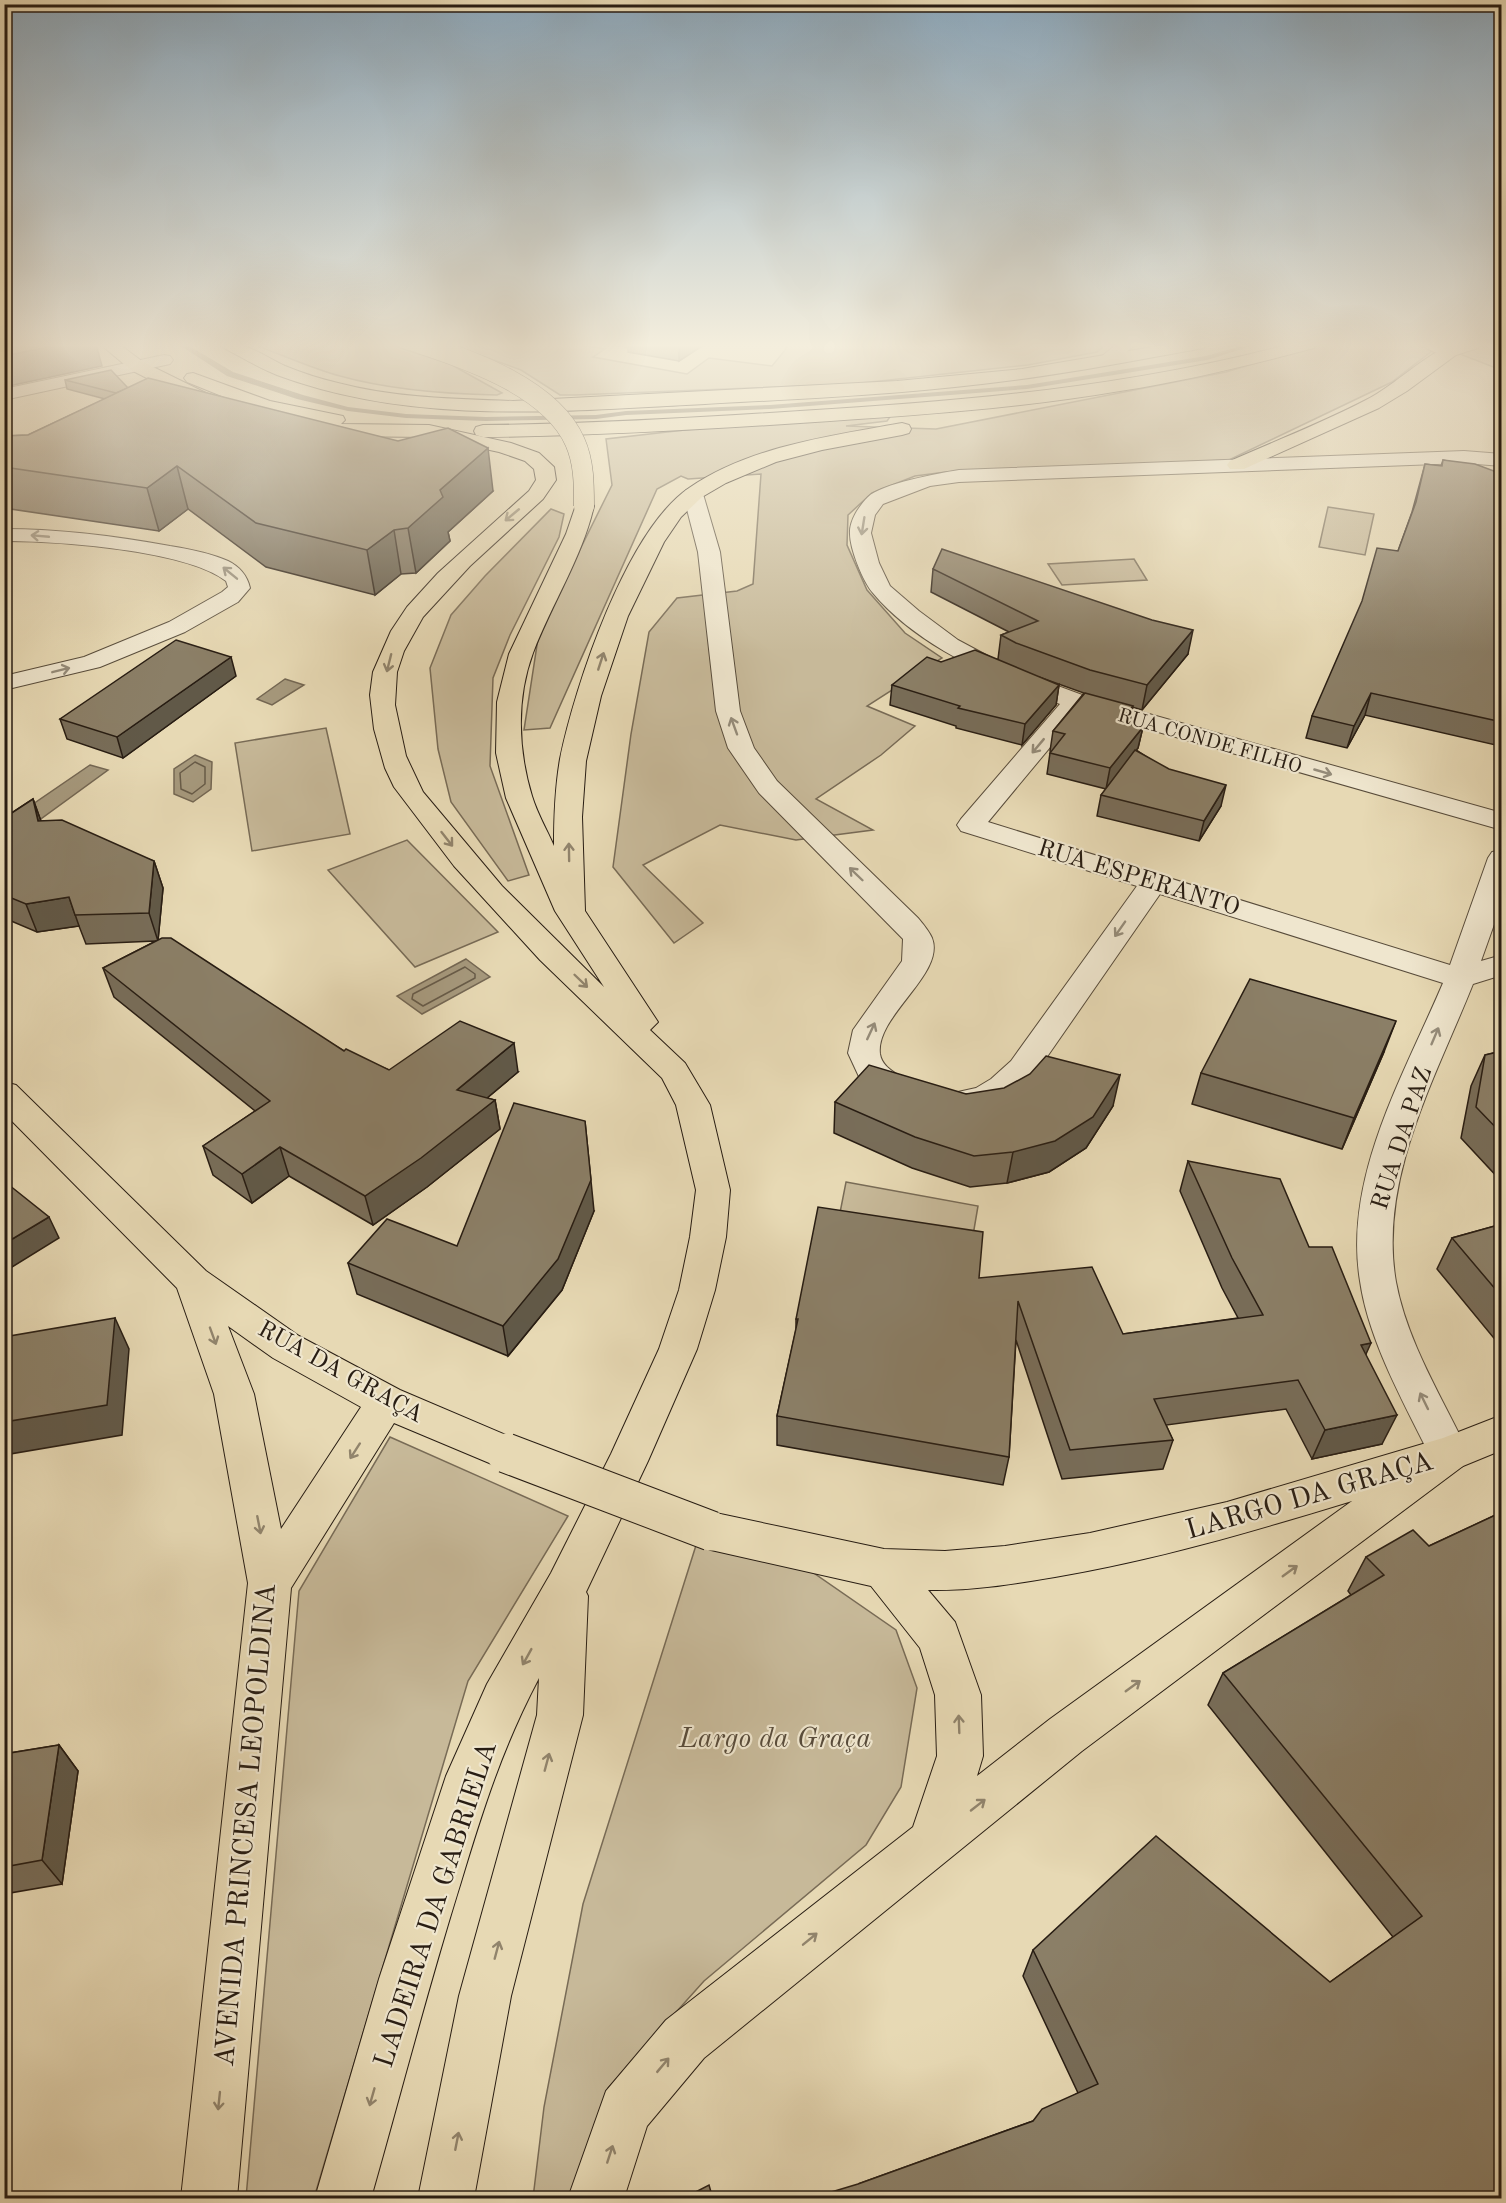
<svg xmlns="http://www.w3.org/2000/svg" width="1506" height="2203" font-family="'Old Standard TT',serif">
<style>
.green{fill:#c7b999;stroke:#786b56;stroke-width:1.5}
.water{fill:#a6997d;stroke:#746753;stroke-width:1.5}
.lines{fill:none;stroke-linecap:round;stroke-linejoin:round}
.shore{stroke:#675b48;stroke-width:1.5}
.stream{fill:#746753;fill-rule:evenodd}
.minor-casing{stroke:#584c3b;stroke-width:2}
.major-casing{stroke:#281d13;stroke-width:2}
.minor{fill:#efe6ce;fill-rule:evenodd}
.major{fill:#e7d9b4;fill-rule:evenodd}
.major-bridge-far1-casing{stroke:#281d13;stroke-width:21;stroke-linecap:butt}
.major-bridge-casing{stroke:#281d13;stroke-width:41;stroke-linecap:butt}
.major-bridge-far1{stroke:#e7d9b4;stroke-width:20}
.major-bridge{stroke:#e7d9b4;stroke-width:39}
.wall{fill:#786d59;stroke:#281d13;stroke-width:1.5}
.shaded-wall{fill:#615948;stroke:#281d13;stroke-width:1.5}
.building{fill:#8b7f67;stroke:#281d13;stroke-width:1.5}
.oneway{stroke:#91846c}
.oneway2{stroke:#958c7a}
.labels{text-anchor:middle;stroke-width:4.5;stroke-linejoin:round;paint-order:stroke}
.far-street-label{font-size:20px;fill:#281d13;stroke:#efe6ce}
.street-label{font-size:24px;fill:#281d13;stroke:#efe6ce}
.near-street-label{font-size:28px;fill:#281d13;stroke:#efe6ce}
.near-park-label{font-size:28px;font-style:italic;fill:#584c3b;stroke:#efe6ce}
</style>
<rect width="100%" height="100%" fill="#e7d9b4"/>
<filter id="stains"><feTurbulence type="fractalNoise" baseFrequency=".00333" numOctaves="4"/><feColorMatrix values="0 0 0 0 .2 0 0 0 0 .09 0 0 0 0 .02 0 0 0 .5 -.17"/></filter>
<radialGradient id="worn" r=".72"><stop offset=".6" stop-color="#630" stop-opacity="0"/><stop offset="1" stop-color="#630" stop-opacity=".3"/></radialGradient>
<g class="green">
<path d="M252,344H388L450,364L502,393L497,395C444,394 390,390 340,376C310,368 281,354 252,344Z"/>
<path d="M450,344H574L605,349L593,357L687,374L709,358L772,366L786,349L787,344H1106L1097,352L1028,365L852,384L575,395H560L521,370Z"/>
<path d="M1319,344H1413L1433,350L1392,382L1229,460L946,472L915,476L872,493L848,515L847,545L867,590L905,633L942,658L867,706L915,726L881,755L816,799L873,830L796,840L720,825L643,865L703,923L674,943L613,867L631,734L649,632L677,598L737,591L753,584L761,474L688,479L681,476L657,489L550,728L524,730L539,632L612,485L606,439L720,426L892,414L887,421L846,426L936,429L1226,372Z"/>
<path d="M1434,344H1501V370Z"/>
<path d="M1328,507L1374,514L1365,555L1319,547Z"/>
<path d="M551,509L564,514L559,537L510,635L493,678L490,766L529,875L508,881L451,802L438,749L430,668L451,615L485,576Z"/>
<path d="M1134,559L1147,580L1062,585L1048,564Z"/>
<path d="M326,728L350,834L252,851L235,743Z"/>
<path d="M407,840L498,932L415,967L328,870Z"/>
<path d="M846,1182L978,1206L970,1253L837,1228Z"/>
<path d="M390,1437L568,1516L468,1681L314,2198H246L299,1591Z"/>
<path d="M698,1539L802,1565L896,1630L917,1688L901,1787L866,1845L704,1981L608,2088L588,2198H533L544,2107L583,1904Z"/>
</g>
<g class="water">
<path d="M285,679L304,685L272,705L257,699Z"/>
<path d="M195,755L212,762L211,789L193,802L174,794V769Z"/>
<path d="M90,765L108,770L5,845L4,824Z"/>
<path d="M466,959L490,977L422,1014L397,996Z"/>
</g>
<g class="lines">
<g class="shore">
<path d="M195,762L205,767V784L192,794L181,789L180,773Z"/>
<path d="M465,967L475,974V978L423,1006L412,999L413,994Z"/>
</g>
<path class="stream" d="M178,344H186L233,372L303,395L348,407L406,414L486,417L596,415L626,411L770,405L1027,385L1206,356L1248,344H1258L1207,360L1027,389L770,409L626,415L596,419L486,421L406,418L348,411L297,399L227,376Z"/>
<g class="minor-casing">
<g id="minor">
<path d="M1117,344H1136L1112,364H1100L1097,360Z"/>
<path d="M1422,344C1435,343 1450,341 1459,351L1456,355C1446,357 1429,352 1422,344Z"/>
<path d="M164,355L170,356L173,360L170,364L4,400V389Z"/>
<path d="M1464,451L1502,454V466L1464,463L959,482L930,486L883,504L875,515L871,533L879,563L890,586L919,611L958,640L1012,669L1085,696L1502,813V830L1081,710L988,822L1450,965L1488,858L1492,852L1502,850V902L1481,961L1502,955V975L1473,984C1436,1077 1378,1179 1396,1282C1407,1342 1443,1399 1469,1454L1463,1466L1449,1471L1435,1466C1408,1410 1369,1344 1360,1281C1343,1177 1404,1075 1443,983L1160,894L1033,1077C1011,1099 983,1120 949,1110L944,1102L949,1094L976,1088L991,1079L1011,1061L1137,886L961,831L957,825L961,819L1060,704C1020,689 981,673 944,651C919,636 891,615 873,593C863,582 850,549 850,534C849,521 859,506 868,497C881,484 939,473 959,470Z"/>
<path d="M693,488L700,490L703,494L720,552L740,711L754,748L777,781L918,918C923,924 929,931 932,938C946,974 875,1016 880,1054C883,1073 909,1076 918,1092L914,1100L902,1104L890,1100L861,1081L848,1053L853,1030L902,961L903,939L759,793L728,748L716,711L698,552L683,494L686,490Z"/>
<path d="M4,529C59,529 116,536 170,546C189,549 210,553 228,561C240,567 247,575 250,588L238,602L185,632L100,667L4,690V676L84,657L169,622L222,592L228,587L226,581C186,550 57,541 4,541Z"/>
</g>
</g>
<g class="major-casing">
<g id="major">
<path d="M100,344H119L143,362L220,400L222,404L220,408H206L131,370Z"/>
<path d="M221,344C248,342 262,355 285,366C302,373 321,379 338,383C395,398 455,399 513,401L897,381L1022,369L1170,344H1207L1204,348L1198,349C1126,362 1055,376 982,384C890,395 797,399 705,404C561,411 414,426 277,375C259,368 241,357 224,348Z"/>
<path d="M1290,344H1317L1314,348C1250,365 1185,381 1120,391C1014,409 907,416 800,423C694,430 589,436 483,437L476,435L474,431L476,427L483,425C589,424 695,418 800,411C966,401 1129,387 1290,344Z"/>
<path d="M1455,344H1481L1478,348L1456,355L1407,391L1379,408L1244,469H1230L1227,465L1230,461C1275,441 1322,423 1366,400C1396,385 1424,354 1455,344Z"/>
<path d="M193,373L270,401L343,416L345,420L341,424L429,425L511,443L539,453L554,467L556,480L543,499L470,566L423,617L404,651L397,672L395,705L406,756L423,792L502,886L604,987L555,911L506,798L496,753L497,702L509,654L566,534L577,502L584,500L591,502L594,506C582,558 552,603 533,653C516,699 518,750 532,796C537,813 547,830 554,846C554,817 555,788 560,759C575,686 626,531 689,488C751,446 830,436 902,423L909,425L911,429L909,433L902,435L822,450L776,462L726,483L702,497L681,517L664,542L628,616L601,696L586,761L582,817L585,911L658,1022L650,1030L685,1063L710,1105L730,1190L726,1237L715,1290L697,1349L648,1461L586,1592L588,1596L583,1715L511,1996L474,2198H418L459,1996L537,1715L539,1678C503,1746 483,1809 461,1882C428,1987 401,2093 371,2198H315L379,1979L446,1776L487,1684L551,1573L611,1454L659,1349L679,1290L690,1237L696,1190L676,1105L662,1078L540,960L454,866L394,787L385,768L374,729L370,695L373,672L391,631L407,607L438,573L529,491L536,480L534,469L525,461L499,452L429,437L332,436L304,430L302,426L308,421L239,403L187,382L184,378L187,374Z"/>
<path d="M4,1082L16,1085L206,1271L299,1336L400,1390L520,1441L526,1453L520,1465L506,1470L394,1423L291,1588L237,2198H181L248,1583L214,1394L177,1288L4,1113ZM228,1326L273,1358L361,1407L281,1529L254,1394Z"/>
<path d="M1502,1415V1450L1463,1466L1082,1751L704,2058L647,2126L624,2198H568L606,2091L666,2020L913,1827L937,1756L935,1695L920,1648L871,1586L711,1550L696,1544L690,1531L696,1518L711,1512L884,1549L945,1551L1005,1546L1090,1533L1227,1502L1443,1438ZM1352,1501L1050,1719L977,1776L983,1756L981,1695L955,1622L928,1590C971,1591 1013,1584 1055,1577C1156,1560 1254,1531 1352,1501Z"/>
</g>
</g>
<use href="#minor" class="minor"/>
<use href="#major" class="major"/>
<g class="major-bridge-far1-casing">
<path id="major-bridge-far1" d="M422,344C473,361 552,389 575,442C584,462 584,484 584,506"/>
</g>
<g class="major-bridge-casing">
<path id="major-bridge" d="M506,1453L711,1531"/>
</g>
<use href="#major-bridge-far1" class="major-bridge-far1"/>
<use href="#major-bridge" class="major-bridge"/>
</g>
<g class="wall">
<path d="M604,344H705L679,361L628,352V347Z"/>
<path d="M65,380L128,388L493,491L448,532L450,541L416,573L401,574L375,595L266,567L188,509L159,531L4,508V436L28,435L105,399L67,389Z"/>
<path d="M1443,460L1502,474V743L1500,746L1365,715L1347,748L1306,738L1312,716L1398,551L1412,512L1425,464L1441,466Z"/>
<path d="M933,569L1188,654L1142,710L1132,707L1129,724L1143,727L1138,748L1136,750L1221,806L1199,841L1097,816L1101,795L1106,789L1047,774L1050,753L1052,752L1050,751L1053,731L1084,693L1039,677L1059,685L1056,705L1022,745L956,728V726L890,705L892,685L941,662L998,659L1001,635L1009,632L931,592Z"/>
<path d="M236,676L123,758L67,739L60,719Z"/>
<path d="M33,799L41,821L154,861L163,888L158,940L344,1051L389,1070L518,1072L487,1098L495,1100L500,1129L427,1187L373,1225L289,1176L252,1203L213,1175L203,1146L255,1111L114,997L103,968L156,941L86,944L79,926L37,932L4,918V818Z"/>
<path d="M1502,1051V1182L1461,1138L1471,1086L1485,1055Z"/>
<path d="M1384,1052L1342,1149L1192,1104L1201,1073Z"/>
<path d="M966,1094L1113,1106L1086,1148L1049,1172L1007,1183L970,1187L912,1168L834,1133L835,1102Z"/>
<path d="M1188,1161L1309,1247L1366,1355L1382,1444L1312,1459L1286,1409L1166,1425L1173,1440L1163,1469L1062,1479L1016,1340L1009,1457L1003,1485L777,1445V1416L796,1330V1319L979,1278L1123,1334L1238,1318L1222,1288L1180,1191Z"/>
<path d="M594,1211L562,1290L508,1356L357,1294L348,1263L457,1246Z"/>
<path d="M1502,1224V1348L1437,1269L1452,1238Z"/>
<path d="M1502,1512V2033L1499,2034L858,2184L1033,2121L1078,2093L1023,1976L1033,1950L1330,1982L1393,1937L1208,1705L1223,1673L1351,1595L1348,1591L1366,1557L1429,1546Z"/>
<path d="M59,1745L78,1771L62,1884L4,1894V1754Z"/>
</g>
<g class="shaded-wall">
<path d="M63,344H96L102,366L4,387V356Z"/>
<path d="M679,344H705L679,361Z"/>
<path d="M488,448L493,491L448,532L450,541L416,573L408,528L440,490Z"/>
<path d="M177,466L188,509L159,531L147,488Z"/>
<path d="M394,530L401,574L375,595L367,550Z"/>
<path d="M1193,630L1188,654L1142,710L1147,685Z"/>
<path d="M231,657L236,676L123,758L117,737Z"/>
<path d="M1059,685L1056,705L1022,745L1025,724Z"/>
<path d="M1371,693L1365,715L1347,748L1354,726Z"/>
<path d="M1133,706L1129,726L1120,722Z"/>
<path d="M1143,727L1138,748L1106,789L1110,768Z"/>
<path d="M1226,785L1221,806L1199,841L1204,821Z"/>
<path d="M33,799L43,827L38,821Z"/>
<path d="M154,861L163,888L158,941L149,913Z"/>
<path d="M69,897L79,926L37,932L26,904Z"/>
<path d="M1396,1021L1384,1052L1342,1149L1354,1118Z"/>
<path d="M514,1043L518,1072L462,1119L457,1090Z"/>
<path d="M1120,1075L1113,1106L1086,1148L1049,1172L1007,1183L1013,1152Z"/>
<path d="M495,1100L500,1129L427,1187L373,1225L365,1196Z"/>
<path d="M585,1121L594,1211L562,1290L508,1356L503,1326Z"/>
<path d="M280,1147L289,1176L252,1203L242,1174Z"/>
<path d="M49,1217L59,1238L4,1272V1244Z"/>
<path d="M115,1318L129,1349L122,1435L4,1455V1422Z"/>
<path d="M1371,1343L1358,1372L1361,1345Z"/>
<path d="M1397,1415L1382,1444L1312,1459L1325,1430Z"/>
<path d="M59,1745L78,1771L62,1884L42,1860Z"/>
<path d="M1502,2028V2033L1469,2055L1497,2031Z"/>
</g>
<g class="building">
<path d="M4,344H63L4,356Z"/>
<path d="M111,370L128,388L116,393L65,380Z"/>
<path d="M148,378L398,441L448,428L488,448L440,490L443,497L408,528L394,530L367,550L256,523L177,466L147,488L4,467V436L28,435Z"/>
<path d="M1443,460L1475,464L1502,474V722L1371,693L1354,726L1312,716L1362,601L1377,548L1398,551L1416,502L1425,464L1442,466Z"/>
<path d="M942,549L1152,620L1193,630L1147,685L1090,670L1016,643L1001,635L1038,621L933,569Z"/>
<path d="M176,640L231,657L117,737L60,719Z"/>
<path d="M975,650L1059,685L1025,724L958,708L960,706L892,685L927,657L941,662Z"/>
<path d="M1085,693L1133,706L1120,722L1143,727L1110,768L1050,753L1065,734L1053,731Z"/>
<path d="M1135,750L1169,769L1226,785L1204,821L1101,795Z"/>
<path d="M33,799L38,821L62,820L154,861L149,913L75,915L69,897L26,904L4,895V818Z"/>
<path d="M162,938H171L344,1051L346,1049L389,1070L460,1021L514,1043L457,1090L495,1100L421,1158L365,1196L280,1147L242,1174L203,1146L270,1101L103,968Z"/>
<path d="M1250,979L1396,1021L1354,1118L1201,1073Z"/>
<path d="M1502,1051V1134L1476,1107L1485,1055Z"/>
<path d="M1046,1056L1120,1075L1093,1117L1055,1141L1013,1152L974,1156L915,1137L835,1102L869,1065L966,1094L1004,1088L1030,1074Z"/>
<path d="M514,1103L585,1121L591,1180L558,1259L503,1326L348,1263L387,1219L457,1246Z"/>
<path d="M1188,1161L1280,1179L1309,1247H1332L1371,1343L1361,1345L1397,1415L1325,1430L1298,1380L1154,1399L1173,1440L1070,1450L1018,1301L1009,1457L777,1416L798,1319H796L818,1207L983,1232L979,1278L1092,1267L1123,1334L1263,1315L1232,1258Z"/>
<path d="M4,1181L49,1217L4,1244Z"/>
<path d="M1502,1224V1297L1452,1238Z"/>
<path d="M115,1318L107,1405L4,1422V1337Z"/>
<path d="M1502,1512V2028L1497,2031L1502,2037V2199H808L858,2184L1033,2121L1042,2109L1098,2084L1033,1950L1156,1836L1330,1982L1422,1916L1223,1673L1384,1575L1366,1557L1413,1530L1429,1546Z"/>
<path d="M59,1745L42,1860L4,1867V1754Z"/>
<path d="M709,2185L713,2199H682Z"/>
</g>
<defs><path id="oneway-shaft" d="M-6 0H5M1.5-3L5.5 0L1.5 3" fill="none" stroke-width="1.6" stroke-linecap="round" stroke-linejoin="round" transform="scale(1.5)"/></defs>
<g class="oneway">
<use href="#oneway-shaft" transform="translate(512 515) rotate(140)"/>
<use href="#oneway-shaft" transform="translate(601 661) rotate(-72)"/>
<use href="#oneway-shaft" transform="translate(389 663) rotate(104)"/>
<use href="#oneway-shaft" transform="translate(447 839) rotate(52)"/>
<use href="#oneway-shaft" transform="translate(569 852) rotate(-91)"/>
<use href="#oneway-shaft" transform="translate(581 981) rotate(44)"/>
<use href="#oneway-shaft" transform="translate(213 1336) rotate(70)"/>
<use href="#oneway-shaft" transform="translate(355 1451) rotate(123)"/>
<use href="#oneway-shaft" transform="translate(259 1525) rotate(79)"/>
<use href="#oneway-shaft" transform="translate(1290 1571) rotate(-36)"/>
<use href="#oneway-shaft" transform="translate(527 1657) rotate(119)"/>
<use href="#oneway-shaft" transform="translate(1133 1686) rotate(-36)"/>
<use href="#oneway-shaft" transform="translate(959 1724) rotate(-92)"/>
<use href="#oneway-shaft" transform="translate(547 1762) rotate(-75)"/>
<use href="#oneway-shaft" transform="translate(978 1805) rotate(-38)"/>
<use href="#oneway-shaft" transform="translate(810 1939) rotate(-39)"/>
<use href="#oneway-shaft" transform="translate(497 1950) rotate(-75)"/>
<use href="#oneway-shaft" transform="translate(663 2065) rotate(-50)"/>
<use href="#oneway-shaft" transform="translate(372 2097) rotate(106)"/>
<use href="#oneway-shaft" transform="translate(219 2101) rotate(96)"/>
<use href="#oneway-shaft" transform="translate(457 2141) rotate(-79)"/>
<use href="#oneway-shaft" transform="translate(610 2154) rotate(-72)"/>
</g>
<g class="oneway2">
<use href="#oneway-shaft" transform="translate(863 526) rotate(99)"/>
<use href="#oneway-shaft" transform="translate(40 536) rotate(-175)"/>
<use href="#oneway-shaft" transform="translate(230 573) rotate(-141)"/>
<use href="#oneway-shaft" transform="translate(61 670) rotate(-14)"/>
<use href="#oneway-shaft" transform="translate(734 726) rotate(-110)"/>
<use href="#oneway-shaft" transform="translate(1038 746) rotate(130)"/>
<use href="#oneway-shaft" transform="translate(1323 772) rotate(16)"/>
<use href="#oneway-shaft" transform="translate(856 874) rotate(-136)"/>
<use href="#oneway-shaft" transform="translate(1120 929) rotate(125)"/>
<use href="#oneway-shaft" transform="translate(871 1031) rotate(-65)"/>
<use href="#oneway-shaft" transform="translate(1435 1036) rotate(-67)"/>
<use href="#oneway-shaft" transform="translate(1424 1401) rotate(-116)"/>
</g>
<linearGradient id="sky" x2="0" y2="1"><stop stop-color="#8da9bd"/><stop offset="0.53" stop-color="#f4eedd"/><stop offset="1" stop-color="#f4eedd" stop-opacity="0"/></linearGradient>
<rect width="1506" height="652" fill="url(#sky)"/>
<g class="labels">
<g class="far-street-label">
<text transform="translate(1210 740) rotate(16)" y="7">RUA CONDE FILHO</text>
</g>
<g class="street-label">
<text transform="translate(1139 877) rotate(17)" y="8">RUA ESPERANTO</text>
<text transform="translate(1401 1138) rotate(-72)" y="8">RUA DA PAZ</text>
<text transform="translate(341 1371) rotate(29)" y="8">RUA DA GRAÇA</text>
</g>
<g class="near-street-label">
<text transform="translate(1309 1494) rotate(-16)" y="10">LARGO DA GRAÇA</text>
<text transform="translate(244 1825) rotate(-85)" y="10">AVENIDA PRINCESA LEOPOLDINA</text>
<text transform="translate(434 1904) rotate(-72)" y="10">LADEIRA DA GABRIELA</text>
</g>
<g class="near-park-label">
<text x="775" y="1747">Largo da Graça</text>
</g>
</g>
<rect width="1506" height="2203" fill="none" stroke="#e7d9b4" stroke-width="24"/>
<rect x="6" y="6" width="1494" height="2191" fill="none" stroke="#281d13" stroke-width="3"/>
<rect x="12" y="12" width="1482" height="2179" fill="none" stroke="#281d13" stroke-width="1.5"/>
<rect width="100%" height="100%" filter="url(#stains)"/>
<rect width="100%" height="100%" fill="url(#worn)"/>
</svg>
